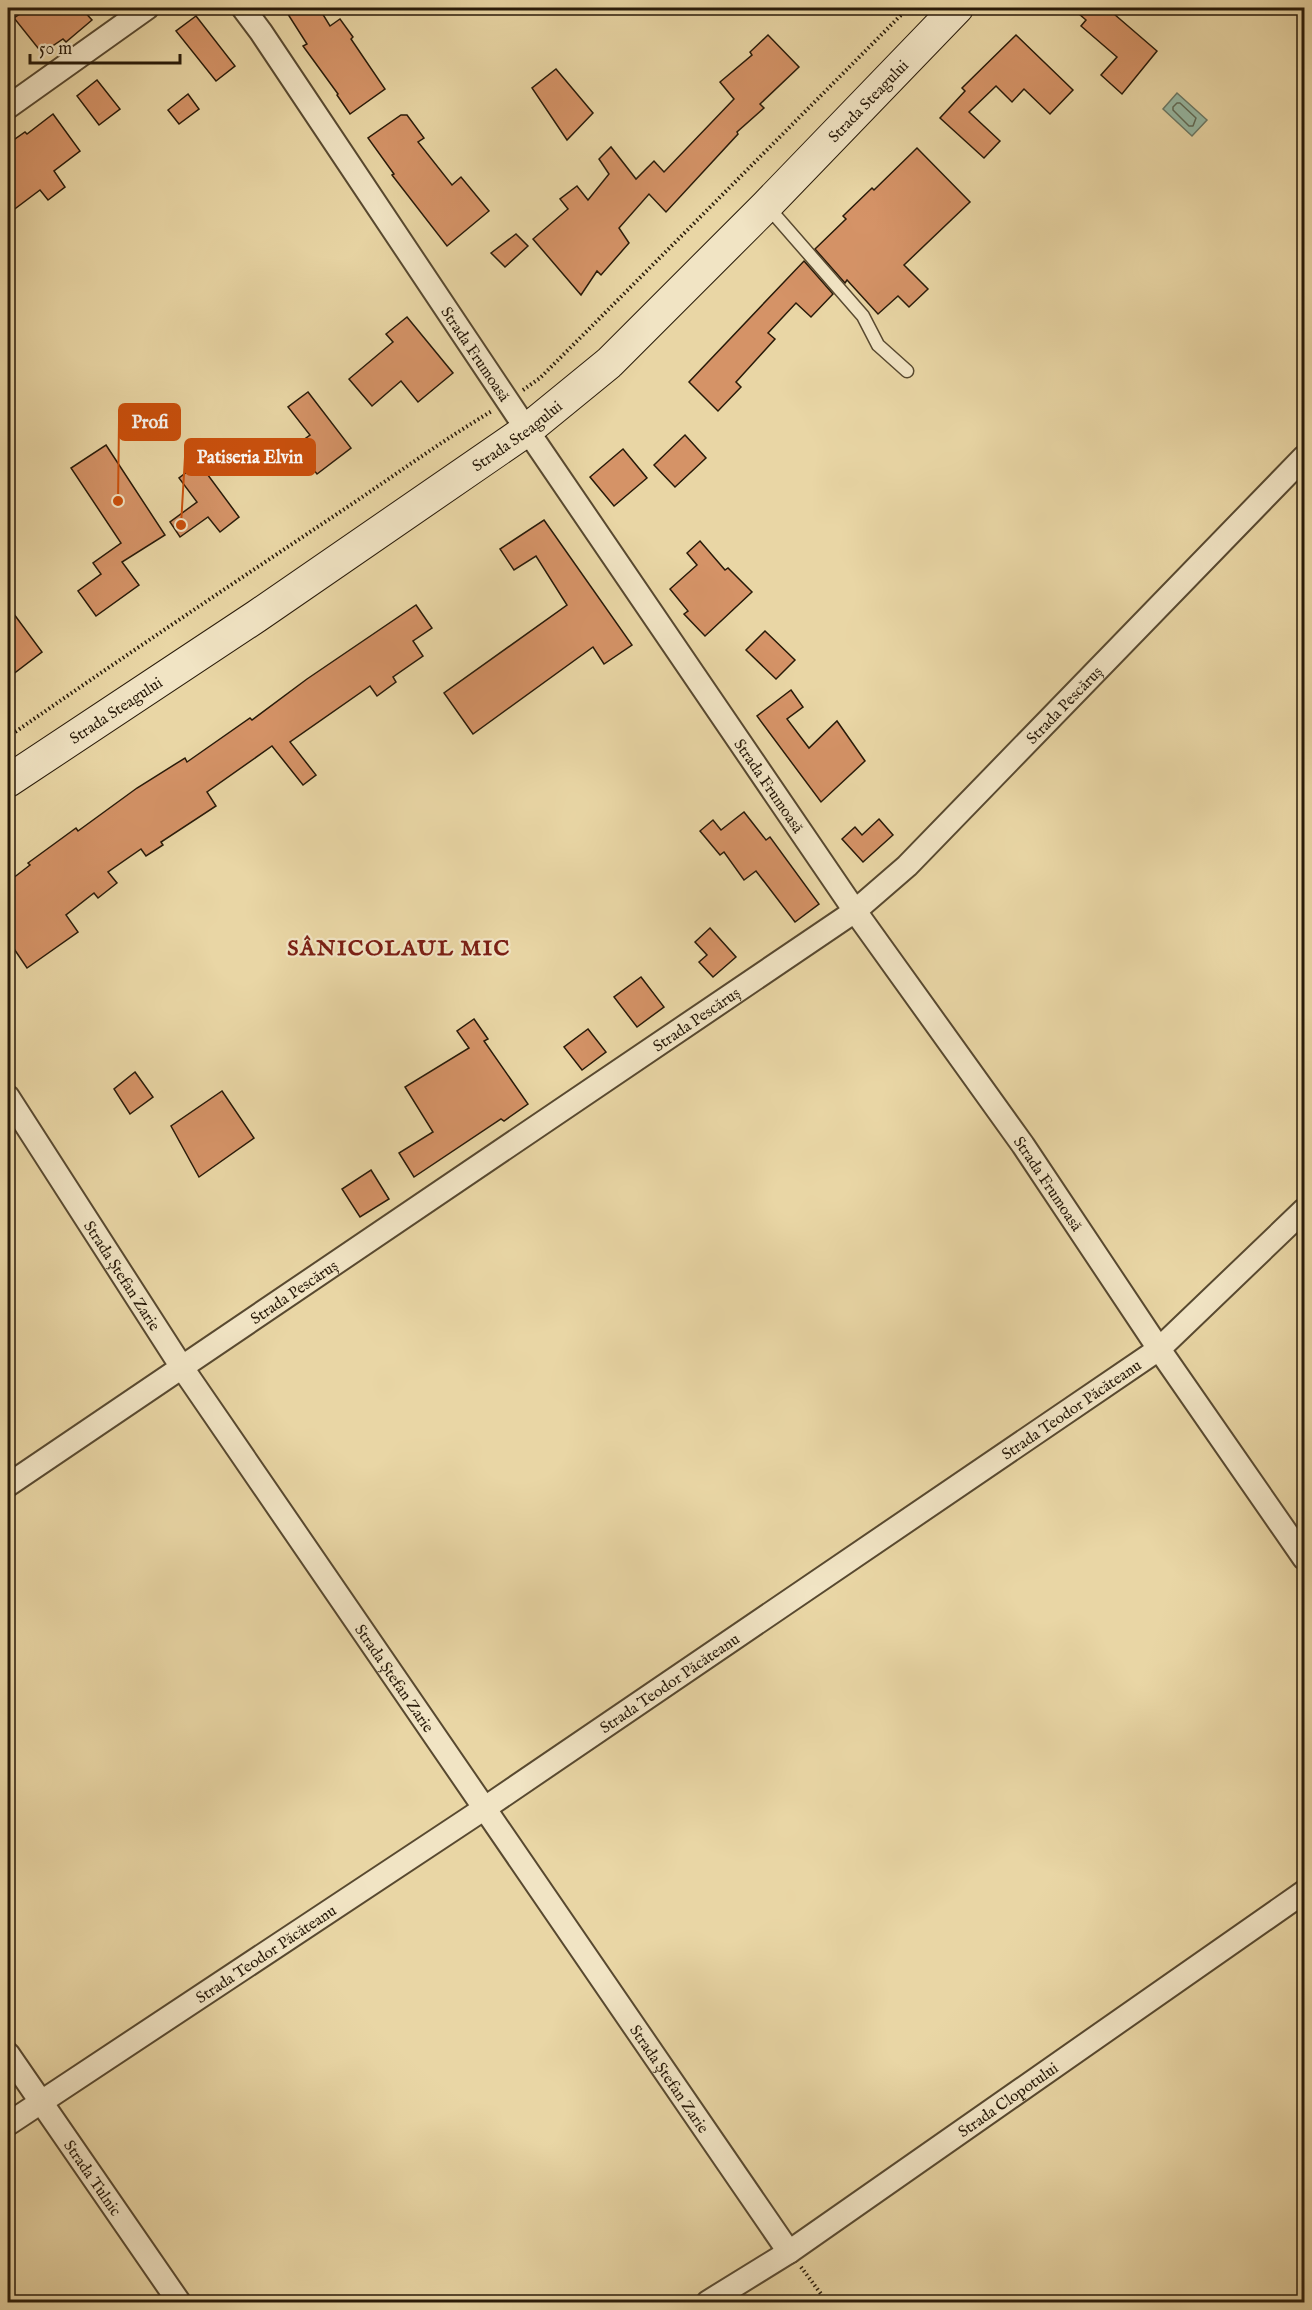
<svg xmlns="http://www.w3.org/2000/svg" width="1312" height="2310" font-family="'IM FELL English',serif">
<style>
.water{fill:#97b9a4;stroke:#6b7966;stroke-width:1.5}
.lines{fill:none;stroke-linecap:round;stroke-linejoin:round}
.shore{stroke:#606a56;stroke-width:1.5}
.building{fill:#d59367;stroke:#281a09;stroke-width:1.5}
.service-casing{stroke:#584930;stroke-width:15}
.minor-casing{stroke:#584930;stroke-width:26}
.secondary-casing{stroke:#281a09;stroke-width:34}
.path{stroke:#281a09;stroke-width:4;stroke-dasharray:1.5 3;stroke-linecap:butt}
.service{stroke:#f1e4c4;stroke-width:12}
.minor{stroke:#f1e4c4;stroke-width:22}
.secondary{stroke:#f1e4c4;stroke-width:32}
.labels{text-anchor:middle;stroke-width:4.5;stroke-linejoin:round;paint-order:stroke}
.street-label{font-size:16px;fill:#281a09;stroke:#f1e4c4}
.district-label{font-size:22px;font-weight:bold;letter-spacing:1.5px;fill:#7a1f14;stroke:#f1e4c4}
.leader{fill:none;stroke:#cb500c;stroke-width:2}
.callout-dot{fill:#cb500c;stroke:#f1e4c4;stroke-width:2}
.callout{fill:#cb500c;stroke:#cb500c;stroke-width:2}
.callout-label{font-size:18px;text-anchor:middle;font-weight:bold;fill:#fff}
</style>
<rect width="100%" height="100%" fill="#e9d6a5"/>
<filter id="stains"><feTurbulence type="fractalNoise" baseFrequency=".00333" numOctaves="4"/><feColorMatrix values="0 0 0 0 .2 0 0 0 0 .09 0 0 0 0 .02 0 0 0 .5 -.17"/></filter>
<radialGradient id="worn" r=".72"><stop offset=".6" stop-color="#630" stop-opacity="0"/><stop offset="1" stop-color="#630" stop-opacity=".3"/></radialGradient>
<path class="water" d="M1177,93L1207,120L1192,136L1163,109Z"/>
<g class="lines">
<path class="shore" d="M1177,103H1180L1196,118L1193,126H1189L1173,110V107Z"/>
</g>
<g class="building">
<path d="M29,8H81L92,20L66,42L63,39L42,53L14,18Z"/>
<path d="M284,8H319L330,26L340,19L353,37L351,39L385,89L350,114L337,95L338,94L303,46L307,44Z"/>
<path d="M1072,8H1107L1157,51L1122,94L1101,75L1117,57L1081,26L1086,20Z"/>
<path d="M196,16L235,66L216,81L176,31Z"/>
<path d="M768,35L799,67L760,104L764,108L737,132L738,134L666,212L649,194L619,228L629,243L601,275L597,271L581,295L533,239L568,209L560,199L577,186L588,200L609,174L599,159L611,147L636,179L654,161L664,172L734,99L720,82L752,55L750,52Z"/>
<path d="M1016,35L1073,90L1050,114L1024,89L1012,102L996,86L969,112L1000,141L984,158L940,118L965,91L962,88Z"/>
<path d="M556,69L593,113L567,140L532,88Z"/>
<path d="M97,80L120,109L99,125L77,96Z"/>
<path d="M188,94L199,109L179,124L168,110Z"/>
<path d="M53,114L80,151L54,171L65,187L48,200L40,190L8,214V144L25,132L27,134Z"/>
<path d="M401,115H407L424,138L418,142L452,185L461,177L489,211L447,246L392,175L394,174L368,138Z"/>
<path d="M917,148L970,202L904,265L928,289L909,307L898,296L878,314L847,280L845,283L815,249L846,219L843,216L872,188L874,190Z"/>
<path d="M516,234L528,246L505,267L491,253Z"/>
<path d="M804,261L833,294L811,317L796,303L768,333L775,339L736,382L741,387L718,411L689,382Z"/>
<path d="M407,317L453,373L418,402L401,381L372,406L349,379L393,342L386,334Z"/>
<path d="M308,392L351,448L317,474L295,446L310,435L288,407Z"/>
<path d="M685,435L706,458L675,487L654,465Z"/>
<path d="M106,445L165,535L122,562L139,585L96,616L78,591L101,574L93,563L121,543L71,468Z"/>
<path d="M623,449L647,478L614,506L590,477Z"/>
<path d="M199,463L239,517L220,532L208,517L180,537L170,522L197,502L179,478Z"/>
<path d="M544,520L632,645L604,664L593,647L473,734L444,693L567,605L536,556L514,570L500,549Z"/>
<path d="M700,541L725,570L728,568L752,592L705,636L684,614L688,611L670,589L697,565L687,553Z"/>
<path d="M416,605L432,628L413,641L423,656L393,677L396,682L377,696L370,686L290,742L316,775L303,785L272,746L207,792L216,806L161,842L163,845L146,856L141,849L108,872L117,883L98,898L94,893L66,915L78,932L27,968L8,940V882L30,865L28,863L76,828L78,831L137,788L185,758L187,762L250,718L252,720L307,679Z"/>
<path d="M8,606L42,652L8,678Z"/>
<path d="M765,631L795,660L776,679L746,650Z"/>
<path d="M791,690L803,707L787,719L809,748L837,721L865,761L821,802L757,716Z"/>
<path d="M744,812L766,840L770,837L819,904L795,922L756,871L744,880L724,852L720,855L700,831L713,820L721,830Z"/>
<path d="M879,819L893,835L863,862L842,839L855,827L862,835Z"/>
<path d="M710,928L736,957L713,977L699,962L707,955L695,942Z"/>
<path d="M641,977L664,1007L637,1027L614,997Z"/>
<path d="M474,1019L488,1039L484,1041L528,1104L504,1121L501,1119L414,1177L399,1153L433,1132L405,1087L469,1048L457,1031Z"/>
<path d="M588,1029L606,1052L582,1070L564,1047Z"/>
<path d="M135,1072L153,1097L130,1114L114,1089Z"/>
<path d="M222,1091L254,1138L199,1177L171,1126Z"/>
<path d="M371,1170L389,1199L360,1217L342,1189Z"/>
</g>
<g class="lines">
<g class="service-casing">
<path id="service" d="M767,206L863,316L878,345L907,371"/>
</g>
<g class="minor-casing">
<g id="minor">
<path id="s1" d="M243,8L261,32L527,430L855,911L1023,1145L1159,1349L1304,1558"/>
<path d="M8,107L147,8"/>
<path id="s2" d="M8,1097L181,1366L789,2252"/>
<path id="s3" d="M8,1485L855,911L907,866L1304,457"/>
<path id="s4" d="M8,2054L179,2302"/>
<path id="s5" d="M8,2124L485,1808L1159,1349L1304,1210"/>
<path id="s6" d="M708,2302L789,2252L1304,1892"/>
</g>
</g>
<g class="secondary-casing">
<g id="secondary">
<path id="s7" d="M8,781L257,616L527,430L609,363L766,206L957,8"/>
</g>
</g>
<g class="path">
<path d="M523,390L540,378L579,339L908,8"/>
<path d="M8,737C117,661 229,586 340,512C391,478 440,442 492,411"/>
<path d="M801,2267L827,2302"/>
</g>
<use href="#service" class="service"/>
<use href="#minor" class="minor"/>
<use href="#secondary" class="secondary"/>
</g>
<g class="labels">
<g class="street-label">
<text dy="6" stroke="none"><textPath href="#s7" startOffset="1101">Strada Steagului</textPath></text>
<text dy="6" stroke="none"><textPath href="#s1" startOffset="417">Strada Frumoasă</textPath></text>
<text dy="6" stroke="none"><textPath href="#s7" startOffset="615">Strada Steagului</textPath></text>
<text dy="6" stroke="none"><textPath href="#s3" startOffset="1317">Strada Pescăruș</textPath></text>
<text dy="6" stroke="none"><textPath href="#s7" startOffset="129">Strada Steagului</textPath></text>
<text dy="6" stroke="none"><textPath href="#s1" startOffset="939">Strada Frumoasă</textPath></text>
<text dy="6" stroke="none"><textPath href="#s3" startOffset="831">Strada Pescăruș</textPath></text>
<text dy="6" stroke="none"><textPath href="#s1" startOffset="1425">Strada Frumoasă</textPath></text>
<text dy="6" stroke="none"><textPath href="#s2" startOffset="212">Strada Ștefan Zarie</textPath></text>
<text dy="6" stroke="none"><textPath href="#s3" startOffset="345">Strada Pescăruș</textPath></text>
<text dy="6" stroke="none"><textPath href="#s5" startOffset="1281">Strada Teodor Păcăteanu</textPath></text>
<text dy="6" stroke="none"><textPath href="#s2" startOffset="698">Strada Ștefan Zarie</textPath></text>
<text dy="6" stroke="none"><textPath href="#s5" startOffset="795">Strada Teodor Păcăteanu</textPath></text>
<text dy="6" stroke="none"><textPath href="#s5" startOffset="309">Strada Teodor Păcăteanu</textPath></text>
<text dy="6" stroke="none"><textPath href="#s2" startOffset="1184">Strada Ștefan Zarie</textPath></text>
<text dy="6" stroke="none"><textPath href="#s6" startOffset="362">Strada Clopotului</textPath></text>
<text dy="6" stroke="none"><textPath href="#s4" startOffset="150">Strada Tulnic</textPath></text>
</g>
<g class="district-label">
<text x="399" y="955">SÂNICOLAUL MIC</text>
</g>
</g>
<path class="leader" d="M118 501L119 422M181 525L185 457"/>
<g class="callout-dot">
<circle cx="118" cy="501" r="6"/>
<circle cx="181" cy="525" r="6"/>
</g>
<g class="callout">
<rect x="119" y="404" width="61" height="36" rx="6"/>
<rect x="185" y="439" width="130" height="36" rx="6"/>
</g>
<g class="callout-label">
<text x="150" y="428">Profi</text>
<text x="250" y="463">Patiseria Elvin</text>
</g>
<rect width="1312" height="2310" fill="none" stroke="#e9d6a5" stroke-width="30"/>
<rect x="9" y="9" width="1294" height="2292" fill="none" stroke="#281a09" stroke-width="3"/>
<rect x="15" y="15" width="1282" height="2280" fill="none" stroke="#281a09" stroke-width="1.5"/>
<path d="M30 54v9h150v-9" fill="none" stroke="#281a09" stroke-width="3"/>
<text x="39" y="54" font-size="18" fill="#281a09" stroke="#f1e4c4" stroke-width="4.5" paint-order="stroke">50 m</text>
<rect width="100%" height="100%" filter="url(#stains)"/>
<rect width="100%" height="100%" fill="url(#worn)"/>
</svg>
